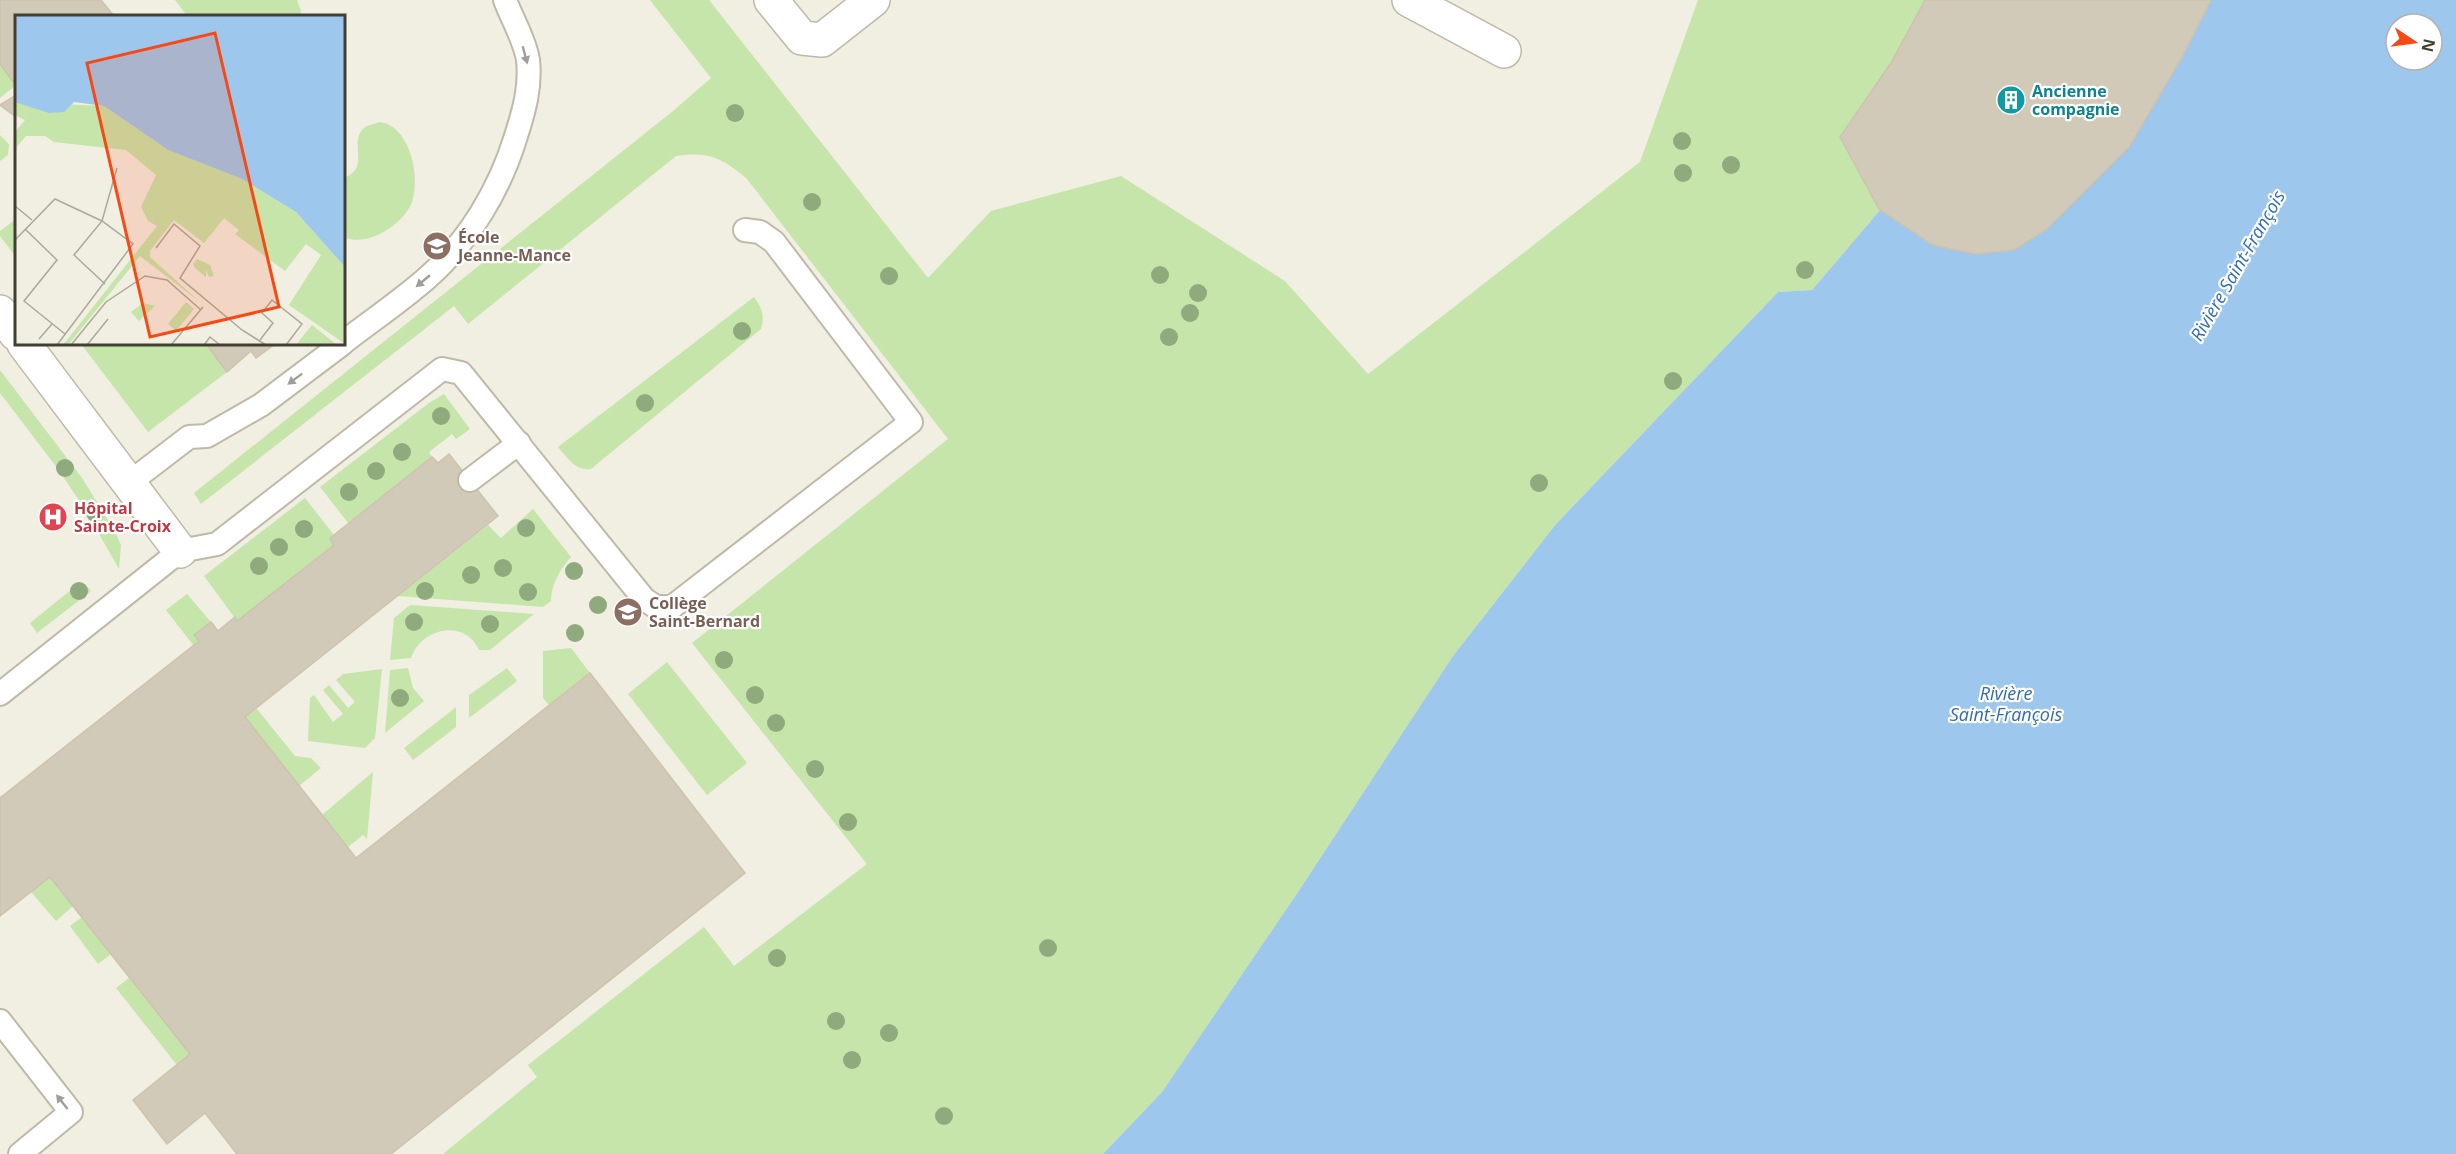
<svg xmlns="http://www.w3.org/2000/svg" width="2456" height="1154" font-family="'Open Sans',sans-serif">
<style>
.green{fill:#c6e5ab}
.water{fill:#9ec7ee;fill-rule:evenodd}
.building{fill:#d2cab8;stroke:#cdc3ac;stroke-width:1.5}
.lines{fill:none;stroke-linecap:round;stroke-linejoin:round}
.service-casing{stroke:#bfb9a8;stroke-width:26}
.minor-casing{stroke:#bfb9a8;stroke-width:36}
.service{stroke:#fff;stroke-width:22}
.minor{stroke:#fff;stroke-width:33}
.tree{fill:#8faa7c}
.oneway{fill:#a09e99}
.labels{text-anchor:middle;stroke-width:4.5;stroke-linejoin:round;paint-order:stroke}
.culture-label{font-size:16px;font-weight:bold;fill:#0d838f;stroke:#fff;text-anchor:start}
.education-label{font-size:16px;font-weight:bold;fill:#785e54;stroke:#fff;text-anchor:start}
.health-label{font-size:16px;font-weight:bold;fill:#be3a42;stroke:#fff;text-anchor:start}
.water-label{font-size:18px;font-style:italic;fill:#2f6dac;stroke:#fff}
.inset-road{fill:none;stroke:#aba89c;stroke-width:1.5}
.view{fill:#f74914;fill-opacity:0.15;stroke:#f74914;stroke-width:3}
.inset-edge{fill:none;stroke:#423e33;stroke-width:3}
</style>
<rect width="100%" height="100%" fill="#f1eee2"/>
<g class="green">
<path d="M175,0H297L301,11L300,16H187Z"/>
<path d="M650,0H709L928,278L991,211L1121,176L1285,281L1368,374L1640,162L1698,0H2059L1812,290L1778,292L1556,524L1453,656L1294,898L1162,1092L1103,1154H443L537,1077L528,1065L704,927L734,966L867,864L692,643L948,439L747,179C723,158 708,151 676,156L468,324L454,306L201,504L194,493L673,111L711,78Z"/>
<path d="M0,64L16,85L0,98Z"/>
<path d="M379,122C410,125 421,177 412,202C403,225 367,248 344,237V178C372,167 347,142 365,127C368,125 376,124 379,122Z"/>
<path d="M0,135L9,144L8,155L0,161Z"/>
<path d="M16,219V257L0,236V231Z"/>
<path d="M754,297C762,308 765,315 761,329L591,469C575,471 568,458 558,447Z"/>
<path d="M81,344H206L227,372L148,432Z"/>
<path d="M0,370L82,478L113,528L121,545L119,569L86,511L58,469L0,393Z"/>
<path d="M444,394L470,429L456,439L452,434L429,452L432,457L349,524L320,487L429,403Z"/>
<path d="M305,498L334,535L330,539L334,545L237,621L204,576Z"/>
<path d="M533,509L571,557C560,569 551,585 551,601L543,607L398,596L488,525L501,538Z"/>
<path d="M85,584L91,591L37,633L30,623L71,590Z"/>
<path d="M187,594L211,622L194,635L199,641L193,645L166,610Z"/>
<path d="M410,605L534,614L490,650H479C465,618 421,628 411,658L390,660L394,618Z"/>
<path d="M571,648L590,673L549,705L543,698V651Z"/>
<path d="M667,662L747,763L707,795L628,694Z"/>
<path d="M408,668L413,688L424,701L385,733L390,670Z"/>
<path d="M507,668L517,681L469,718V695Z"/>
<path d="M382,669L375,738L365,748L308,741L310,698L314,695L333,722L343,714L323,690L329,685L348,708L355,702L336,680L343,674Z"/>
<path d="M456,707V727L413,760L404,748Z"/>
<path d="M257,709L295,756L311,758L321,768L299,786L245,717Z"/>
<path d="M373,772L367,839L363,835L348,847L322,815Z"/>
<path d="M50,877L73,906L56,921L31,892Z"/>
<path d="M82,917L111,954L98,964L70,926Z"/>
<path d="M129,978L190,1054L177,1065L116,988Z"/>
</g>
<path class="water" d="M2059,0H2456V1154H1103L1162,1092L1294,898L1453,656L1556,524L1778,292L1812,290ZM2396,24H2432V60H2396Z"/>
<g class="building">
<path d="M0,0H101L114,16H16V86L0,64Z"/>
<path d="M1925,0H2211L2181,59L2129,147L2047,229L2014,250L1975,254L1933,245L1879,209L1840,137L1891,63Z"/>
<path d="M16,95V117L0,105Z"/>
<path d="M206,344H275L256,358L251,351L227,372Z"/>
<path d="M449,454L498,516L245,717L356,858L590,673L745,873L391,1154H237L205,1113L167,1144L133,1100L190,1054L50,877L0,916V798L199,641L194,635L211,622L218,631L235,617L237,621L334,545L330,539L334,535L432,457L438,463Z"/>
</g>
<g class="lines">
<g class="service-casing">
<g id="service">
<path d="M344,342C371,321 401,301 427,278C469,241 500,189 516,136C524,111 531,87 528,60C525,40 512,19 505,0"/>
<path d="M470,480L519,443"/>
<path d="M129,483L189,437L207,436L261,405L342,344"/>
<path d="M0,694L180,551L217,544L442,369L461,373L644,599L656,607H672L911,422L774,242L760,232L745,230"/>
<path d="M0,1021L71,1112L20,1154"/>
</g>
</g>
<g class="minor-casing">
<g id="minor">
<path d="M771,0L802,38L822,40L873,0"/>
<path d="M1409,0L1504,51"/>
<path d="M0,312L16,334"/>
<path d="M24,344L180,551"/>
</g>
</g>
<use href="#service" class="service"/>
<use href="#minor" class="minor"/>
</g>
<g class="tree">
<circle cx="735" cy="113" r="9"/>
<circle cx="1682" cy="141" r="9"/>
<circle cx="1731" cy="165" r="9"/>
<circle cx="1683" cy="173" r="9"/>
<circle cx="812" cy="202" r="9"/>
<circle cx="1805" cy="270" r="9"/>
<circle cx="1160" cy="275" r="9"/>
<circle cx="889" cy="276" r="9"/>
<circle cx="1198" cy="293" r="9"/>
<circle cx="1190" cy="313" r="9"/>
<circle cx="742" cy="331" r="9"/>
<circle cx="1169" cy="337" r="9"/>
<circle cx="1673" cy="381" r="9"/>
<circle cx="645" cy="403" r="9"/>
<circle cx="441" cy="416" r="9"/>
<circle cx="402" cy="452" r="9"/>
<circle cx="65" cy="468" r="9"/>
<circle cx="376" cy="471" r="9"/>
<circle cx="1539" cy="483" r="9"/>
<circle cx="349" cy="492" r="9"/>
<circle cx="95" cy="513" r="9"/>
<circle cx="526" cy="528" r="9"/>
<circle cx="304" cy="529" r="9"/>
<circle cx="279" cy="547" r="9"/>
<circle cx="259" cy="566" r="9"/>
<circle cx="503" cy="568" r="9"/>
<circle cx="574" cy="571" r="9"/>
<circle cx="471" cy="575" r="9"/>
<circle cx="79" cy="591" r="9"/>
<circle cx="425" cy="591" r="9"/>
<circle cx="528" cy="592" r="9"/>
<circle cx="598" cy="605" r="9"/>
<circle cx="414" cy="622" r="9"/>
<circle cx="490" cy="624" r="9"/>
<circle cx="575" cy="633" r="9"/>
<circle cx="724" cy="660" r="9"/>
<circle cx="755" cy="695" r="9"/>
<circle cx="400" cy="698" r="9"/>
<circle cx="776" cy="723" r="9"/>
<circle cx="815" cy="769" r="9"/>
<circle cx="848" cy="822" r="9"/>
<circle cx="1048" cy="948" r="9"/>
<circle cx="777" cy="958" r="9"/>
<circle cx="836" cy="1021" r="9"/>
<circle cx="889" cy="1033" r="9"/>
<circle cx="852" cy="1060" r="9"/>
<circle cx="944" cy="1116" r="9"/>
</g>
<defs><path id="oneway-solid" d="M-6-.8H1V-3.2L6.5 0L1 3.2V.8H-6Z" transform="scale(1.5)"/></defs>
<g class="oneway">
<use href="#oneway-solid" transform="translate(525 55) rotate(75)"/>
<use href="#oneway-solid" transform="translate(423 281) rotate(140)"/>
<use href="#oneway-solid" transform="translate(295 379) rotate(143)"/>
<use href="#oneway-solid" transform="translate(62 1102) rotate(-128)"/>
</g>
<defs>
<g id="building-disc" transform="scale(1.5)"><circle r="9.5" fill="#0f9aa8" stroke="#fff"/><path d="M-4-6H4V6H1V3H-1V6H-4ZM-2.5-4.3h1.7v1.8h-1.7ZM.8-4.3h1.7v1.8H.8ZM-2.5-1h1.7V.8h-1.7ZM.8-1h1.7V.8H.8Z" fill="#fff"/></g>
<g id="school-disc" transform="scale(1.5)"><circle r="9.5" fill="#8d6e63" stroke="#fff"/><path d="M0-5L7-2L0 1L-7-2ZM-4 1L0 2.5L4 1V4Q0 6-4 4Z" fill="#fff"/></g>
<g id="hospital-disc" transform="scale(1.5)"><circle r="9.5" fill="#e0444e" stroke="#fff"/><path d="M-5-5h3v3.5h4V-5h3V5h-3V1.5h-4V5h-3Z" fill="#fff"/></g>
</defs>
<g fill-rule="evenodd">
<use href="#building-disc" x="2011" y="100"/>
<use href="#school-disc" x="437" y="246"/>
<use href="#hospital-disc" x="53" y="517"/>
<use href="#school-disc" x="628" y="612"/>
</g>
<g class="labels">
<g class="culture-label">
<text x="2032" y="97">Ancienne<tspan x="2032" dy="18">compagnie</tspan></text>
</g>
<g class="education-label">
<text x="458" y="243">École<tspan x="458" dy="18">Jeanne-Mance</tspan></text>
<text x="649" y="609">Collège<tspan x="649" dy="18">Saint-Bernard</tspan></text>
</g>
<g class="health-label">
<text x="74" y="514">Hôpital<tspan x="74" dy="18">Sainte-Croix</tspan></text>
</g>
<g class="water-label">
<text transform="translate(2238 266) rotate(-60)" y="6">Rivière Saint-François</text>
<text x="2006" y="700">Rivière<tspan x="2006" dy="21">Saint-François</tspan></text>
</g>
</g>
<g transform="translate(15 15)">
<rect width="330" height="330" fill="#f1eee2"/>
<path d="M0,87L89,91L153,135L227,164L281,197L330,252V329L274,290L306,240L291,229L270,256L220,219L224,215L209,203L189,228L159,205L135,236V242L185,287L125,241L53,330H48L142,211L133,206L126,192L141,160L111,135L39,127L30,121H11L0,134V117L10,105L0,100ZM182,244L195,250L199,261L194,262L191,255V262L181,254L178,249ZM171,287L179,294L161,316L153,309ZM128,288L140,291L124,306L116,297ZM297,310L322,330H281Z" fill="#c6e5ab"/>
<path d="M0,0H330V252L281,197L227,164L153,135L89,91L59,87L49,97L34,98L0,87Z" fill="#9ec7ee"/>
<path class="inset-road" d="M0,191L17,205M10,214L42,245L9,286L50,319M0,225L40,184L87,206L118,229L42,330M141,233L159,209L185,231L165,263L227,315L251,330M90,269L59,240L87,206L102,153M24,324L37,309M245,325L258,308L247,298L257,285L287,309L271,330M56,330L91,287L130,261L152,265L186,295M72,330L93,304M156,330L188,292M189,330L195,322L205,330"/>
<path class="view" d="M200,18L264,292L135,322L72,48Z"/>
<rect width="330" height="330" class="inset-edge"/>
</g>
<g transform="translate(2414 42) rotate(103)"><circle r="28" fill="#ffffff" stroke="#b3b2ad" stroke-width="1.5"/>
<path d="M0-4.5L10 22L0 15L-10 22Z" fill="#f74914"/>
<text y="-9" font-size="16" font-weight="bold" text-anchor="middle" fill="#423e33">N</text>
</g>
</svg>
